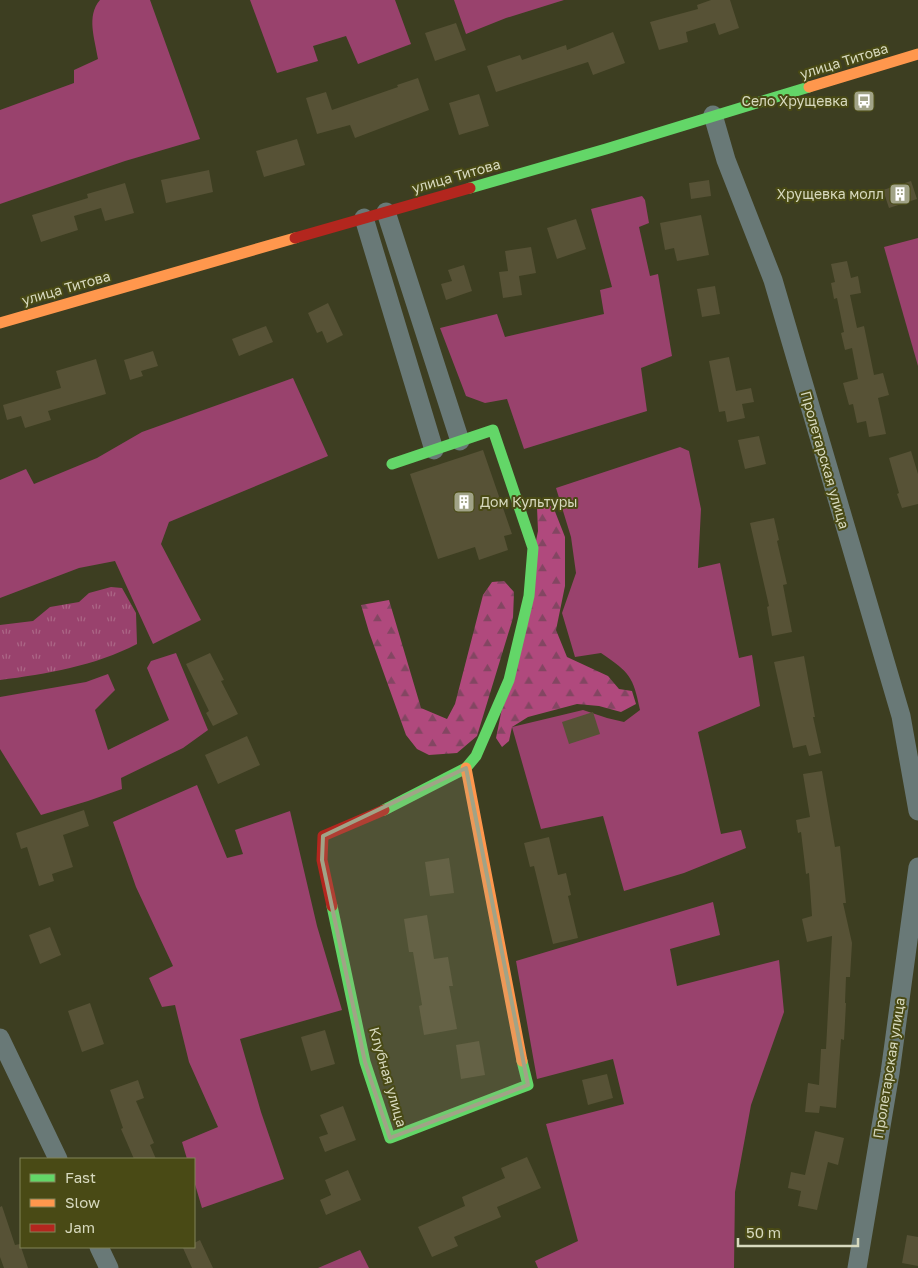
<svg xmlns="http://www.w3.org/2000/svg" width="918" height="1268" font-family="'Golos Text',sans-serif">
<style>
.grass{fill:url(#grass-tufts)}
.forest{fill:url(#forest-firs)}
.garden{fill:#99426d}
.building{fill:#575236}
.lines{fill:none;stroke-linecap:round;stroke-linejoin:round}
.street{stroke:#697977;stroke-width:19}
.fast{stroke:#63d668;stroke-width:11}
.slow{stroke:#ff974d;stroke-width:11}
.jam{stroke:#b3261e;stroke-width:11}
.marked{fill:#a1a387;fill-opacity:0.2;stroke:#a1a387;stroke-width:4;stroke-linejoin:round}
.labels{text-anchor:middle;stroke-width:4;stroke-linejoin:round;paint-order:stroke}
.street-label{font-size:14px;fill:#d7d9be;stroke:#494a15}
.poi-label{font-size:14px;fill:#d7d9be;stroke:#494a15;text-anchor:end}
</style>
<defs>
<pattern id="grass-tufts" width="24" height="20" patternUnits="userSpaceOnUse" patternTransform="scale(1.25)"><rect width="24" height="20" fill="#99426d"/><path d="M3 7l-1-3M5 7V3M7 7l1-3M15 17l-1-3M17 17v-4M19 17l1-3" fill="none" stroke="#ab6686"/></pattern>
<pattern id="forest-firs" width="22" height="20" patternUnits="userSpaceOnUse" patternTransform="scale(1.25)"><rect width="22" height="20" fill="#b0497d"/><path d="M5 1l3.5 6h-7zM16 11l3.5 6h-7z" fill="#834662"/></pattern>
</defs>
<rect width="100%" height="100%" fill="#3d3e21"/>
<path class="grass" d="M111,587L122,588L136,613L137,644C95,666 46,674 0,680V625L33,621L50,607L79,602L89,593Z"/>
<g class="forest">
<path d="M543,500L554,509L565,537V586L556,630L567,657L608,676L619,689L632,691L636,704L621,712L599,706L577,704L528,717L512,727L509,741L502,747L496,738L538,531L537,507Z"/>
<path d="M504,581L514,592L513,618L477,736L457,753L429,755L417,749L406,735L369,632L361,605L389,600L421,708L447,719L455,704L483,595L492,582Z"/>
</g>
<g class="garden">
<path d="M100,0H150L200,139L125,161L0,204V110L74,83V70L98,59C95,39 86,16 100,0Z"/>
<path d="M250,0H395L411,44L358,64L346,36L313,46L318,61L277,73Z"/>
<path d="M454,0H564L506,18L466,34Z"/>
<path d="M642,196L645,200L649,223L639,227L650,276L658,274L672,356L641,368L647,411L524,449L507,399L485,403L466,396L440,328L497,314L505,337L604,314L600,290L612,287L591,209Z"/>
<path d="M918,238V366L884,247Z"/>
<path d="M293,378L328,456L169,522L161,544L201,620L153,644L115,561L79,568L0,598V480L26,469L34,484L97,458L142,432Z"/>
<path d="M680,447L689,451L701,509L698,568L720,563L739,658L752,655L760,706L698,732L721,834L741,830L746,848L684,873L624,891L603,816L541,829L512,727L583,710L607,718L624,722L640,710C633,676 630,673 601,653L575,657L562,613L576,573L571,537L556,488Z"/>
<path d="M176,653L208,730L183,748L121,778L122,789L88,801L41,815L0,749V697L86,682L108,674L115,690L95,710L108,750L169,720L147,668L151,661Z"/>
<path d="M197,785L227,858L243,854L235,830L290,811L317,926L342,1010L240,1039L261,1112L284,1179L202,1208L194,1181V1159H187L182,1142L218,1127L189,1062L175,1005L162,1007L149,978L173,966L136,887L113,822Z"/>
<path d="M713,902L720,935L670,949L677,986L779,960L784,1012L751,1105L735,1192L734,1268H538L535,1261L578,1241L546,1124L624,1104L613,1059L537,1079L516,961Z"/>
<path d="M360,1250L369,1268H318Z"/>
</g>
<g class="building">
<path d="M711,0H730L739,28L719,35L715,23L686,32L688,42L659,50L650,22L698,9L697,5Z"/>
<path d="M456,23L466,50L435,61L425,33Z"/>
<path d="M613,32L625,63L593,75L588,62L496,92L487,66L520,55L522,60L566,45L567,50Z"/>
<path d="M418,78L429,110L355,138L350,125L317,134L306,98L326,92L332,110L398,87L397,85Z"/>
<path d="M479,94L489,126L459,135L449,103Z"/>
<path d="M297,139L305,165L264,177L256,151Z"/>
<path d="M209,170L213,192L166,203L161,180Z"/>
<path d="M709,180L711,196L691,199L689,183Z"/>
<path d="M911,181L917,199L889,208L883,190Z"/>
<path d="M125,183L134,213L105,221L101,208L74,216L78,230L41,242L32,215L88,198L87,194Z"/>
<path d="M701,215L709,255L677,261L674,248L665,250L660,223Z"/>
<path d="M576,219L586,249L557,259L547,228Z"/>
<path d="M531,247L536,273L519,276L522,295L503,298L499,272L508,271L505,251Z"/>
<path d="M847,261L851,278L858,276L861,293L850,295L857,328L864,326L874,375L883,373L889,395L878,398L886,434L869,437L866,421L857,423L853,404L849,405L843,383L858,379L852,348L845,350L841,333L844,332L837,298L834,299L831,283L835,282L831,264Z"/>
<path d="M464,265L472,291L446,300L441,284L452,281L448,270Z"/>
<path d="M715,286L720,314L702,317L697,289Z"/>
<path d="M328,303L343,335L327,343L322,331L317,333L308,313Z"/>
<path d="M266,326L273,342L239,356L232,339Z"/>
<path d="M153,351L158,366L141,371L143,376L130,380L124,360Z"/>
<path d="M729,357L736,391L751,388L754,402L742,404L745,418L727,422L725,411L719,412L709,361Z"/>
<path d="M96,359L106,394L48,411L51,420L25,428L21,416L7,420L3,405L61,388L56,371Z"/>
<path d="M759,436L766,464L745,469L738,440Z"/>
<path d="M483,450L512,534L504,536L508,550L479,560L475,547L438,559L410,474Z"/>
<path d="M911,451L918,474V504L902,508L897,494L899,493L889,458Z"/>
<path d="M774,518L779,540L777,541L787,584L783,585L792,632L772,636L767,607L769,606L750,523Z"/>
<path d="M210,653L224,680L221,681L238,714L213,726L206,713L209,711L186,664Z"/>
<path d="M804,656L815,717H813L821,753L809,756L806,745L793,748L774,662Z"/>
<path d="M593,712L600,734L569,744L562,722Z"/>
<path d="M247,736L260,765L218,784L205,755Z"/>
<path d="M822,771L835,847L840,846L846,903H843L852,943L850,977H846L845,1003H846L844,1040L841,1039L836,1108L820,1106L819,1113L805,1112L808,1083L819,1085L821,1049H826L832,936L807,942L802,919L812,916L809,873L806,874L801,832L798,833L796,820L810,817L803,774Z"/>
<path d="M84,810L89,826L63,835L73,867L52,874L54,881L39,886L27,847L21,849L16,833Z"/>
<path d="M549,837L558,875L566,873L571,895L568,896L578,938L553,944L534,866L530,867L524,843Z"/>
<path d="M449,858L454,893L430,896L425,862Z"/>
<path d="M427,915L434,959L448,957L453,986H449L457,1029L424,1035L419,1006L422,1005L413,952H409L404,919Z"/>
<path d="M50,927L61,955L40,964L29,935Z"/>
<path d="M90,1003L104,1044L82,1052L68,1011Z"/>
<path d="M325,1030L335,1064L311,1071L301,1037Z"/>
<path d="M479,1041L485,1075L461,1079L456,1045Z"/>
<path d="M607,1074L613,1098L588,1105L582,1080Z"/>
<path d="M138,1080L144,1098L136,1101L154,1143L150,1145L156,1159H134L121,1129L123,1128L110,1090Z"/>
<path d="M343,1106L356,1140L325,1152L319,1137L328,1134L320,1115Z"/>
<path d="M815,1131L844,1138L838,1165L828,1162L817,1210L798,1206L801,1191L788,1188L791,1172L805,1175Z"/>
<path d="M527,1157L541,1188L497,1207L501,1217L454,1237L458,1246L432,1257L418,1227L465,1206L462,1197L505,1178L501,1168Z"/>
<path d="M348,1170L361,1200L326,1215L320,1200L331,1195L325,1180Z"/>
<path d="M2,1206L15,1245L20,1244L28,1268H4L0,1257V1207Z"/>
<path d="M907,1235L918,1237V1266L902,1263Z"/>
<path d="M200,1240L213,1268H192L183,1248L194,1247V1243Z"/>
</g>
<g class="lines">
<g class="street">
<path d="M713,115L726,160L773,280L901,716L918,811"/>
<path d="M386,212L460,441"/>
<path d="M364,218L434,450"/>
<path d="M0,1038L58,1159"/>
<path d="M99,1247L109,1268"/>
<path d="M857,1268L890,1073L918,867"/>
</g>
<g class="fast">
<path d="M470,188L606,149L809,87"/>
<path d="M384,810L466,768L476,756L509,680L529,596L533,548L493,430L392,464"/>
<path d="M332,906L365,1062L390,1138L528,1085L522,1061"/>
</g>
<g class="slow">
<path d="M809,87L918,54"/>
<path d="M0,323L295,238"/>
<path d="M466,768L522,1061"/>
</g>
<g class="jam">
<path d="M295,238L470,188"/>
<path d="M332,906L322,860L323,836L384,810"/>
</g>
</g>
<path class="marked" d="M466,768L528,1085L390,1138L365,1062L322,860L323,836Z"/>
<defs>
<g id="bus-square" transform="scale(1.125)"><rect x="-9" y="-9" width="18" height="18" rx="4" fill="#a1a387" stroke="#494a15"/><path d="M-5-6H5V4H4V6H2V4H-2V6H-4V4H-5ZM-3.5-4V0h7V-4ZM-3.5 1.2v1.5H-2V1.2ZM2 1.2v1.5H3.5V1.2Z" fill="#fff"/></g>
<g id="building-square" transform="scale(1.125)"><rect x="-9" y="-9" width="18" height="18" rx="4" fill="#a1a387" stroke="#494a15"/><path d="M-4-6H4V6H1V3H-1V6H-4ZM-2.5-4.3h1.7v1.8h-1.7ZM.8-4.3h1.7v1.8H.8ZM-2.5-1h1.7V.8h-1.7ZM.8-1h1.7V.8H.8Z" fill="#fff"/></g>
</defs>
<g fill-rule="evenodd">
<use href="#bus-square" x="864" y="101"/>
<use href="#building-square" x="900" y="194"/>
<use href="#building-square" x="464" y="502"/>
</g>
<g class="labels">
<g class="street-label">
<text transform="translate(844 61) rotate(-17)" y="5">улица Титова</text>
<text transform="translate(456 176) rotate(-16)" y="5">улица Титова</text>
<text transform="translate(66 288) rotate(-16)" y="5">улица Титова</text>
<text transform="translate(825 460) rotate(74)" y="5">Пролетарская улица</text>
<text transform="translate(889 1068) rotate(-81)" y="5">Пролетарская улица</text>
<text transform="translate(388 1077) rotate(74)" y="5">Клубная улица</text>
</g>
<g class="poi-label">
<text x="848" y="106">Село Хрущевка</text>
<text x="884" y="199">Хрущевка молл</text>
<text x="480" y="507" text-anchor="start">Дом Культуры</text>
</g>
</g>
<rect x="20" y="1158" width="175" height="90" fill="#494a15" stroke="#828359"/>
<rect x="30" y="1174" width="25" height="8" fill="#63d668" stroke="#828359"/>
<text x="65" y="1183" font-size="15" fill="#d7d9be">Fast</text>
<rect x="30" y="1199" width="25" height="8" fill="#ff974d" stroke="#828359"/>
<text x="65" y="1208" font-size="15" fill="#d7d9be">Slow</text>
<rect x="30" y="1224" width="25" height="8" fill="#b3261e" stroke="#828359"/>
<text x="65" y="1233" font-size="15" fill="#d7d9be">Jam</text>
<path d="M738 1238v8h120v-8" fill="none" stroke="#d7d9be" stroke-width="2.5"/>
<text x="746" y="1238" font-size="15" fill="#d7d9be" stroke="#494a15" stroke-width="4" paint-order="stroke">50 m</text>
</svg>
